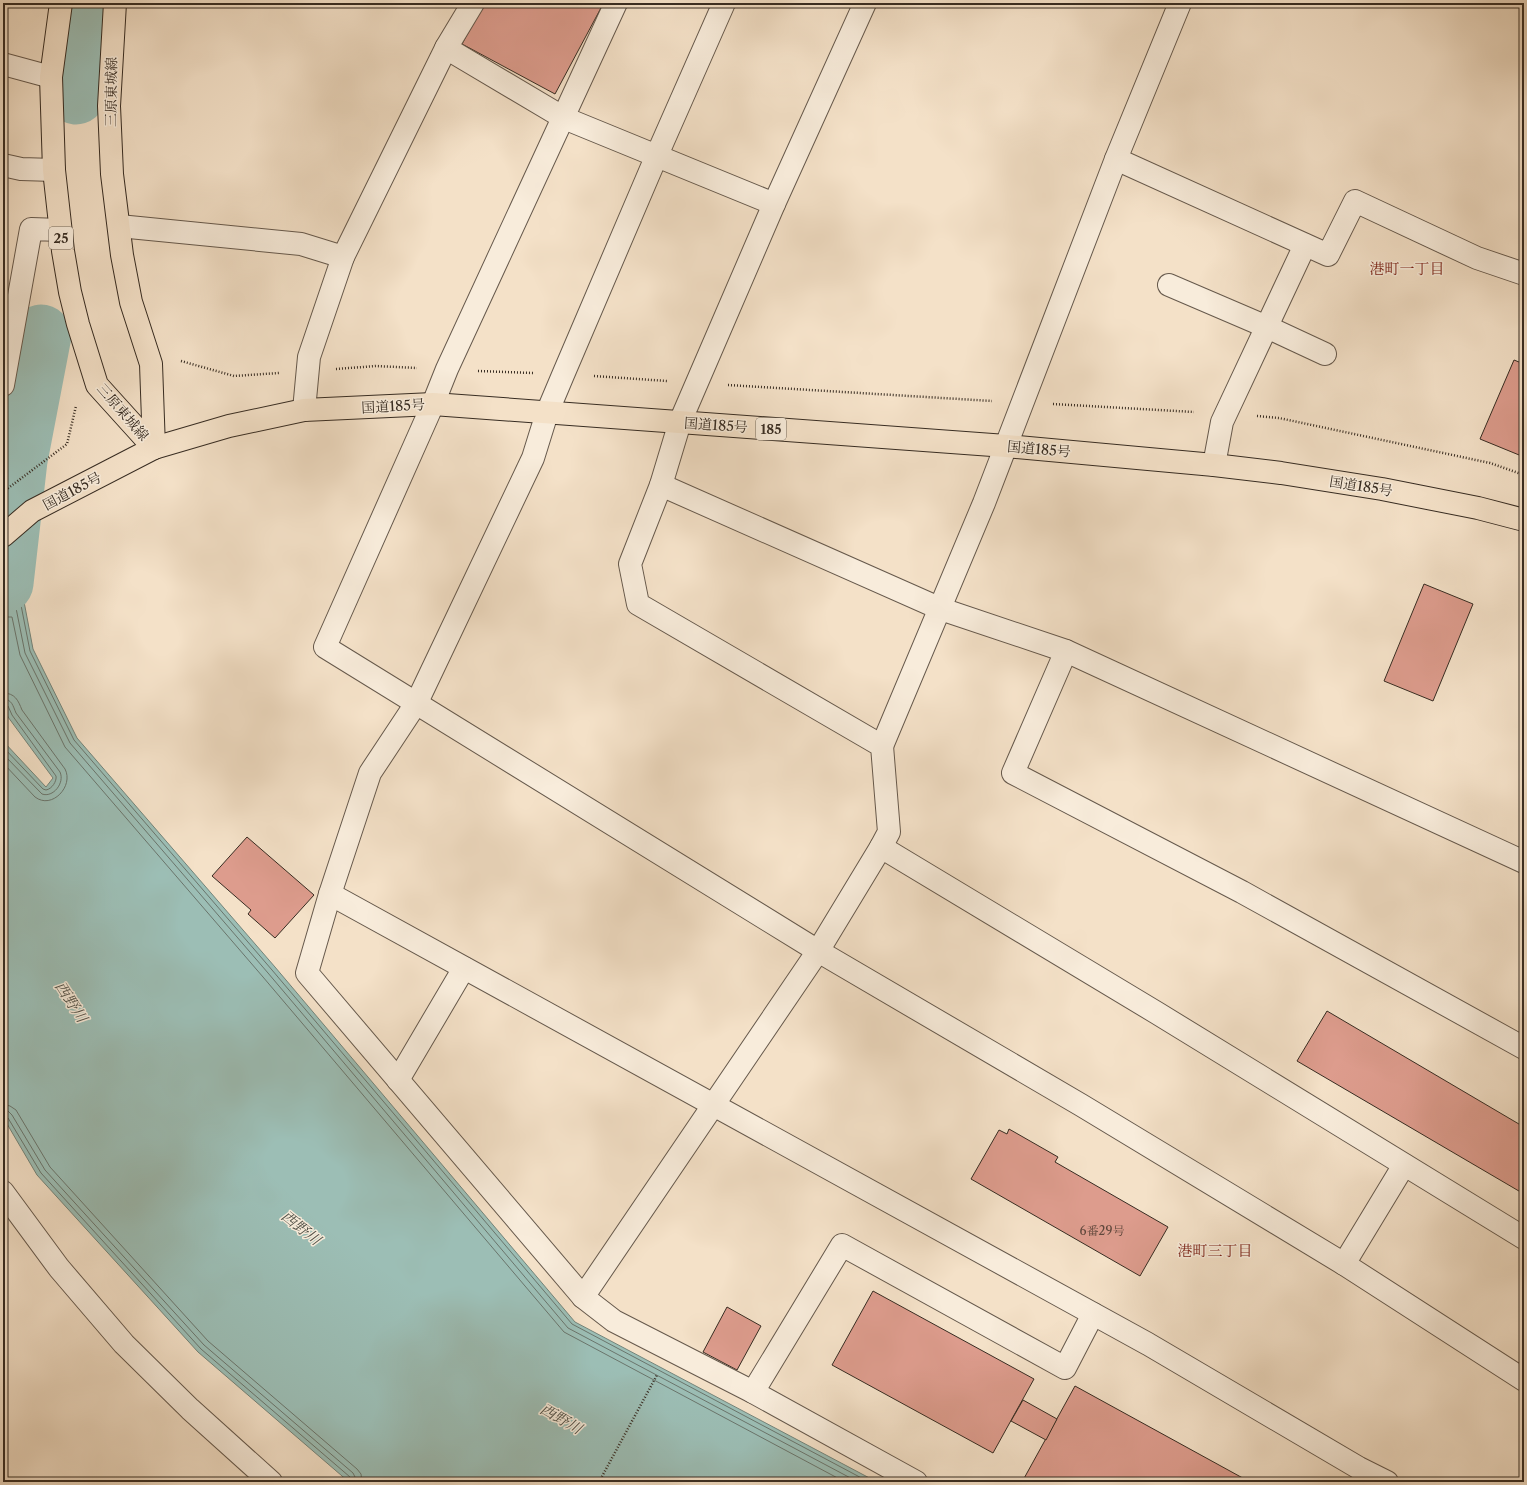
<svg xmlns="http://www.w3.org/2000/svg" width="1527" height="1485" font-family="'Libre Caslon Text','Noto Serif JP',serif">
<style>
.water{fill:#9cbeb5;stroke:#74847a}
.lines{fill:none;stroke-linecap:round;stroke-linejoin:round}
.shore{stroke:#6a756c;stroke-width:1}
.river{stroke:#9cbeb5;stroke-width:61}
.building{fill:#dd9c8d;stroke:#372c22}
.minor-casing{stroke:#66594c;stroke-width:24}
.major-casing{stroke:#372c22;stroke-width:24}
.highway-casing{stroke:#372c22;stroke-width:24}
.path{stroke:#372c22;stroke-width:2.5;stroke-dasharray:1 2;stroke-linecap:butt}
.minor{stroke:#f8ecdb;stroke-width:22}
.major{stroke:#f4e1c8;stroke-width:22}
.highway{stroke:#f4e1c8;stroke-width:22}
.labels{text-anchor:middle;stroke-width:3;stroke-linejoin:round;paint-order:stroke}
.number-label{font-size:12px;fill:#60483d}
.shield{fill:#f8ecdb;stroke:#71665a;stroke-width:1}
.shield-label{font-size:13px;font-weight:bold;fill:#372c22}
.street-label{font-size:14px;fill:#372c22;stroke:#f8ecdb}
.neighbourhood-label{font-size:15px;fill:#7a1f14;stroke:#f8ecdb}
.water-label{font-size:15px;font-style:italic;fill:#505047;stroke:#f8ecdb}
</style>
<rect width="100%" height="100%" fill="#f4e1c8"/>
<filter id="stains"><feTurbulence type="fractalNoise" baseFrequency=".005" numOctaves="4"/><feColorMatrix values="0 0 0 0 .2 0 0 0 0 .09 0 0 0 0 .02 0 0 0 .5 -.17"/></filter>
<radialGradient id="worn" r=".72"><stop offset=".6" stop-color="#630" stop-opacity="0"/><stop offset="1" stop-color="#630" stop-opacity=".3"/></radialGradient>
<path class="water" d="M22,591L33,649L77,738L275,967L575,1322L877,1482H349L198,1352L37,1175L3,1117V741L46,787L53,778L8,717L3,703V603Z"/>
<g class="lines">
<g class="shore">
<path d="M3,606H7L17,599L20,600L30,651L74,740L272,970L572,1324L869,1482"/>
<path d="M3,611H7L14,607L16,608L25,653L70,743L268,973L568,1328L858,1482"/>
<path d="M3,617H12L20,655L65,747L263,977L564,1332L845,1482"/>
<path d="M3,693C15,693 18,700 22,710L65,769C74,786 52,810 35,797L3,763"/>
<path d="M3,699C12,699 13,706 16,713L60,772C65,783 53,798 42,794L3,754"/>
<path d="M3,704L8,706L12,715L56,776C57,781 52,789 46,790L43,789L3,747"/>
<path d="M3,1104L10,1106L16,1110L50,1167L208,1341L357,1469L361,1474L362,1482"/>
<path d="M3,1110L8,1111L12,1115L45,1170L204,1345L353,1473L355,1477L356,1482"/>
<path d="M3,1115L8,1118L41,1173L201,1349L350,1477L351,1482"/>
</g>
<g class="river">
<path d="M76,94L84,3"/>
<path d="M3,583L17,460L41,335"/>
</g>
</g>
<g class="building">
<path d="M484,3H597L602,6L555,94L462,44Z"/>
<path d="M1514,360L1524,364V457L1480,439Z"/>
<path d="M1424,584L1473,604L1433,701L1384,681Z"/>
<path d="M247,837L314,895L275,938L248,914L251,910L212,876Z"/>
<path d="M1327,1011L1524,1127V1194L1297,1061Z"/>
<path d="M1009,1129L1058,1157L1055,1162L1168,1227L1140,1276L971,1179L999,1130L1007,1134Z"/>
<path d="M873,1291L1034,1379L993,1453L832,1365Z"/>
<path d="M727,1307L761,1326L737,1370L703,1352Z"/>
<path d="M1075,1386L1250,1482H1022Z"/>
<path d="M1023,1400L1057,1419L1046,1440L1011,1421Z"/>
</g>
<g class="lines">
<g class="minor-casing">
<g id="minor">
<path d="M616,3L447,369L433,404L325,647L818,951L1081,1105L1344,1264L1524,1380"/>
<path d="M724,3L657,155L563,375L547,413L533,458L417,702L370,773L330,894L307,973L583,1297L614,1321L753,1392L916,1482"/>
<path d="M446,48L564,118L774,204"/>
<path d="M3,64L51,77"/>
<path d="M1116,159L1328,255L1355,201L1477,258L1524,274"/>
<path d="M3,165L21,169L54,170"/>
<path d="M119,226L301,244L343,257"/>
<path d="M1169,285L1267,327L1325,354"/>
<path d="M3,385L31,229L60,230"/>
<path d="M304,410L309,357L343,257L446,48L473,3"/>
<path d="M1214,465L1222,422L1305,245"/>
<path d="M661,485L941,609L1066,651L1524,862"/>
<path d="M1066,651L1013,773L1242,892L1524,1048"/>
<path d="M882,746L984,503L1116,159L1180,3"/>
<path d="M881,847L1157,1013L1524,1238"/>
<path d="M330,894L1148,1344L1359,1468L1387,1482"/>
<path d="M398,1080L464,968"/>
<path d="M3,1192L59,1268L124,1344L190,1409L271,1482"/>
<path d="M1344,1264L1404,1165"/>
<path d="M583,1297L818,951L881,847L889,832L882,746L638,604L630,564L661,485L680,422L774,204L865,3"/>
<path d="M753,1392L842,1245L1065,1368L1093,1314"/>
</g>
</g>
<g class="major-casing">
<g id="major">
<path d="M61,3L51,77L54,170L63,251L70,292L78,324L97,385L154,448"/>
<path d="M115,3L109,106L112,174L122,255L131,302L151,364L154,448"/>
</g>
</g>
<g class="highway-casing">
<path id="highway" d="M3,536L32,511L154,448L229,426L304,410L433,404L1006,446L1214,465L1281,473L1382,489L1478,508L1524,520"/>
</g>
<g class="path">
<path d="M181,361L234,376L279,373"/>
<path d="M336,369L376,366L417,368"/>
<path d="M478,371L533,373"/>
<path d="M594,376L667,381"/>
<path d="M728,385L992,401"/>
<path d="M1053,404L1194,412"/>
<path d="M1257,416L1279,418L1490,463L1524,475"/>
<path d="M3,492L67,444L76,406"/>
<path d="M599,1482L657,1375"/>
</g>
<use href="#minor" class="minor"/>
<use href="#major" class="major"/>
<use href="#highway" class="highway"/>
</g>
<g class="labels">
<g class="number-label">
<text x="1102" y="1235">6番29号</text>
</g>
<g class="shield">
<rect x="49" y="227" width="24" height="22" rx="3"/>
<rect x="756" y="418" width="30" height="22" rx="3"/>
</g>
<g class="shield-label">
<text x="61" y="243">25</text>
<text x="771" y="434">185</text>
</g>
<g class="street-label">
<text transform="translate(111 92) rotate(-89)" y="5">三原東城線</text>
<text transform="translate(393 406) rotate(-3)" y="5">国道185号</text>
<text transform="translate(123 412) rotate(49)" y="5">三原東城線</text>
<text transform="translate(716 425) rotate(4)" y="5">国道185号</text>
<text transform="translate(1039 449) rotate(5)" y="5">国道185号</text>
<text transform="translate(1361 486) rotate(9)" y="5">国道185号</text>
<text transform="translate(72 491) rotate(-28)" y="5">国道185号</text>
</g>
<g class="neighbourhood-label">
<text x="1407" y="274">港町一丁目</text>
<text x="1215" y="1256">港町三丁目</text>
</g>
<g class="water-label">
<text transform="translate(71 1002) rotate(57)" y="5">西野川</text>
<text transform="translate(301 1228) rotate(39)" y="5">西野川</text>
<text transform="translate(561 1419) rotate(30)" y="5">西野川</text>
</g>
</g>
<rect width="1527" height="1485" fill="none" stroke="#f4e1c8" stroke-width="16"/>
<rect x="4" y="4" width="1519" height="1477" fill="none" stroke="#372c22" stroke-width="2"/>
<rect x="8" y="8" width="1511" height="1469" fill="none" stroke="#372c22"/>
<rect width="100%" height="100%" filter="url(#stains)"/>
<rect width="100%" height="100%" fill="url(#worn)"/>
</svg>
